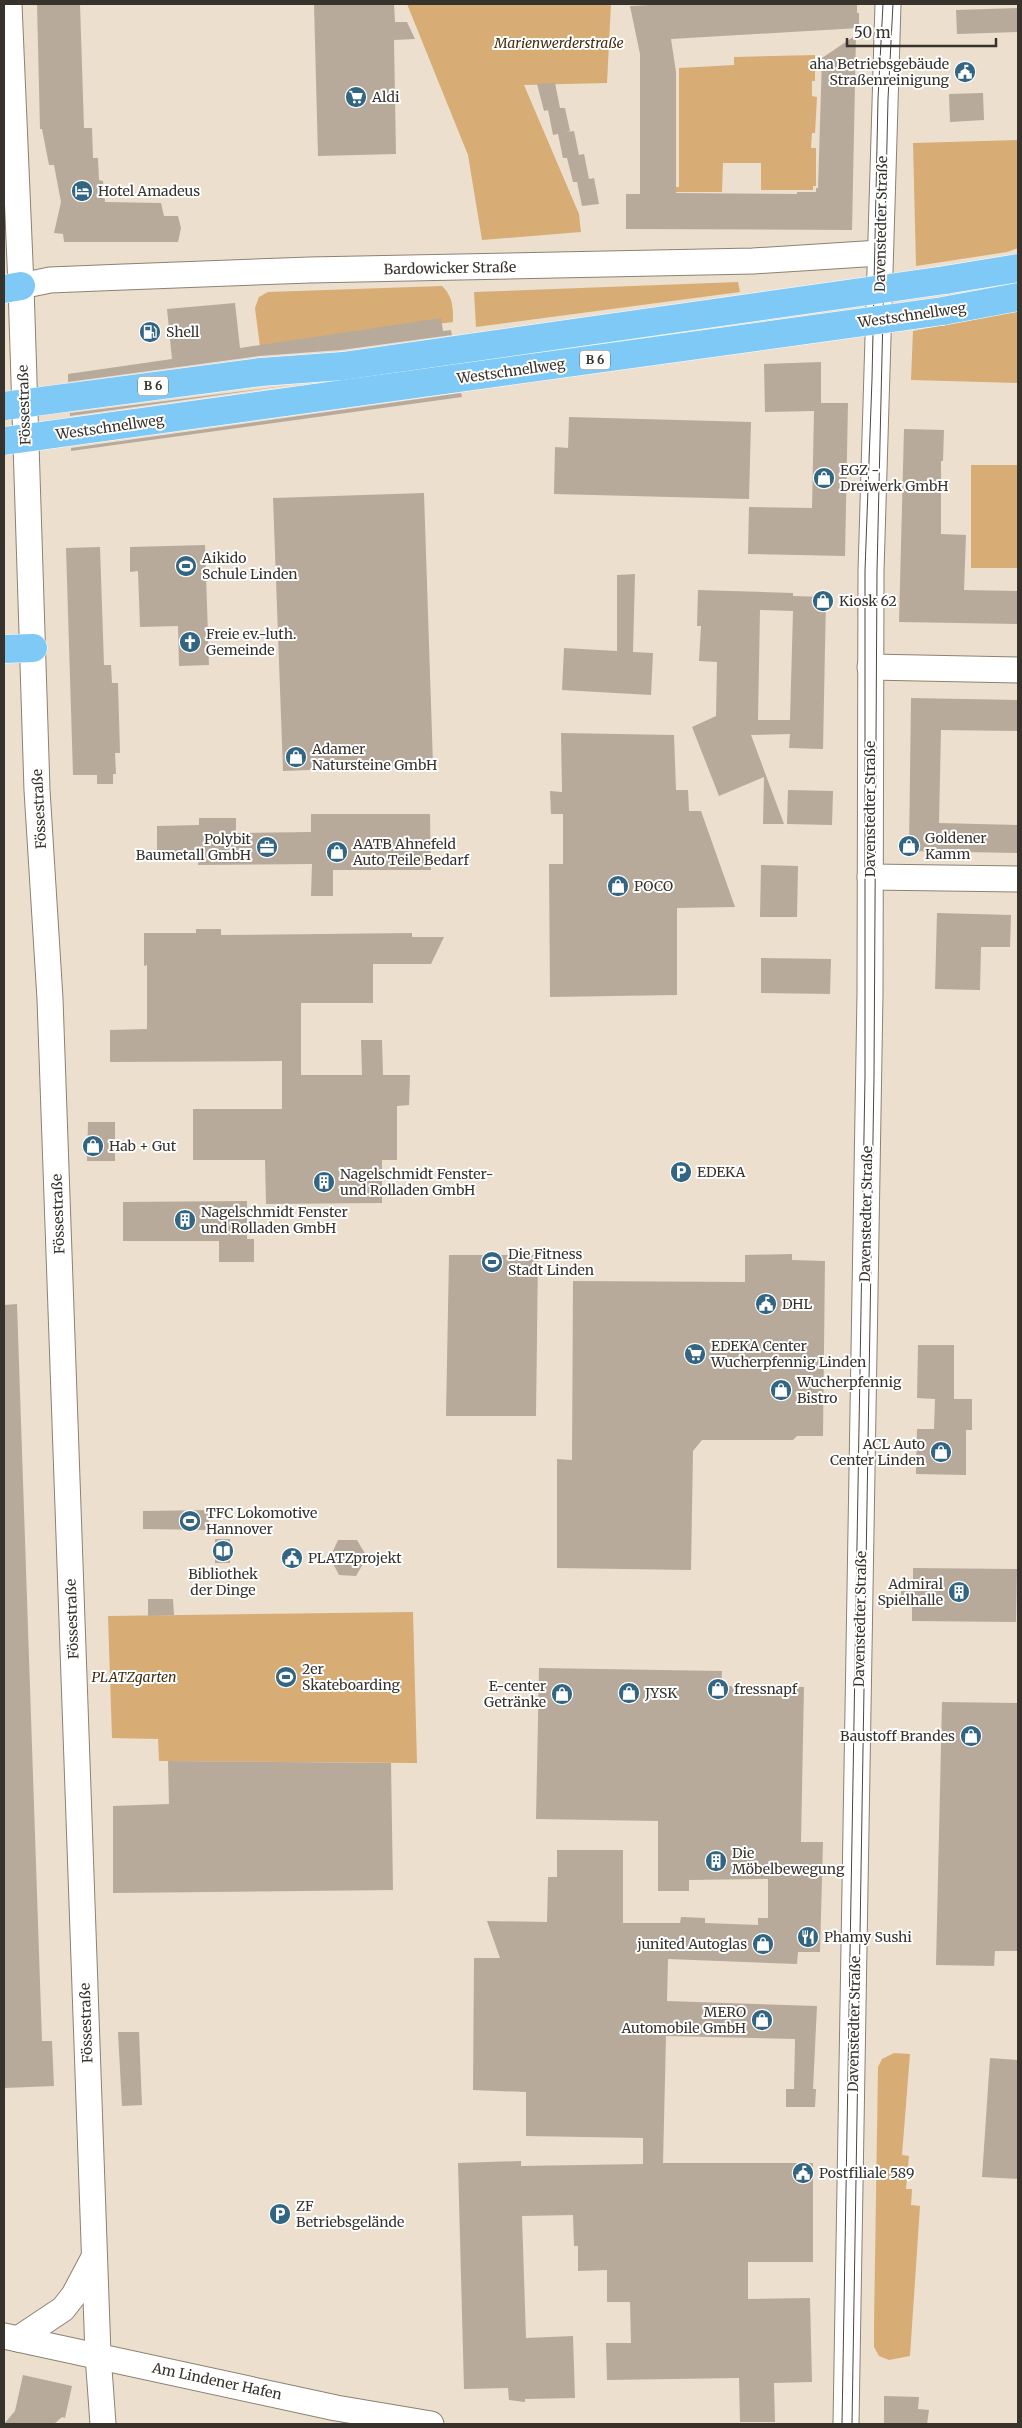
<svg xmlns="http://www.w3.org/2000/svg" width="1022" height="2428" font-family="Merriweather,serif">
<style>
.green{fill:#d7ad75}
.building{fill:#b7aa9a;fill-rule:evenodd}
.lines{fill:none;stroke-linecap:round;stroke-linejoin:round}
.minor-casing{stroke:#8d8172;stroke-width:27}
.highway-casing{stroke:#fff;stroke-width:29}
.minor{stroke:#fff;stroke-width:25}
.highway{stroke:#7ec9f6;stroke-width:28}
.tram{stroke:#4d473f;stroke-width:1}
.highway-bridge-casing{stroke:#fff;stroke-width:29;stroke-linecap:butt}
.highway-bridge{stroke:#7ec9f6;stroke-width:28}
.labels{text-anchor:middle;stroke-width:4;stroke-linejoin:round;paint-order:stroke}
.shield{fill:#fff;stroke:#73706b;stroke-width:1}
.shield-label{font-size:12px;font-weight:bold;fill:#37322c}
.park-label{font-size:14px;font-style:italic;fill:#432e10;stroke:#fff}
.poi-label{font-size:14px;fill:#37322c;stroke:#fff;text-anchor:start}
.street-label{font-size:14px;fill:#37322c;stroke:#fff}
</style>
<rect width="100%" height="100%" fill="#ecdfce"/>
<g class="green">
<path d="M407,4H611L607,83L524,85L579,214L581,232L482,240L468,155Z"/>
<path d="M815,55V81H812V96L817,97L815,133H812L811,148H816V186H813V190H761V163H723L722,192H674L675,187H679V68L734,65V57Z"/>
<path d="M1018,140V248L1007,252L916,266L913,143Z"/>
<path d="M738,282L740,292L476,327L474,292Z"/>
<path d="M442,286C453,297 453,307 453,322L260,347L255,308L259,297L268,292Z"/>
<path d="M1018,311V383L911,380L913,331Z"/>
<rect x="971" y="465" width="47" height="103"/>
<path d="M413,1612L417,1763L159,1761L158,1739L112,1738L108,1616Z"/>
<path d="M894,2053L910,2054L902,2155L909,2156L906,2189H912L911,2205L920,2206L910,2356L889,2360L879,2356L874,2347V2326L878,2067L882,2059Z"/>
</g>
<g class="building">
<path d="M37,4H80L84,128H92L93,158H98L99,180L103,181L105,202L161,203L164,216H178L181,228L178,242H64L63,234L54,233L61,202L54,165H49L42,129H40Z"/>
<path d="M314,4H394L395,22H407L415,39L394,40L396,154L318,156Z"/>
<path d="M669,4H857V13H859V28L671,39L676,72V193L797,194V192H816V188H818L822,58L856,35L852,230L626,229V194H640V54L630,6Z"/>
<path d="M1018,8V32L957,34L956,10Z"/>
<path d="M555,83L560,108H565L570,131L566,132L574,131L579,155L584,154L589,179L594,178L599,204L582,206L577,182H573L567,158H563L558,134L553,135L548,110L544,111L537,84Z"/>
<path d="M983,93L984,120L950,122L949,94Z"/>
<path d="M235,303L240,348L441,318L443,331L451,330L452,335L341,350L259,356L68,382V374L172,359L167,309Z"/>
<path d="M821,362V403H848L845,556L748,554L749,507L812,508L814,411L765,412L764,364Z"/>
<path d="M291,385L70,416V413Z"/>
<path d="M461,393L462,397L71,451V448Z"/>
<path d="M569,417L751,422L749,499L554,494L555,447L568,448Z"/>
<path d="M904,429L944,430L943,461H941V534L966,535L964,590L1018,591V624L899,622Z"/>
<path d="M424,493L433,765L283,771L273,498Z"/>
<path d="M205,545L209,665L179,666L178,626L140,627L138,571L130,572V547Z"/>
<path d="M100,547L104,665H111L112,683H118L120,753H115L116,774H113V784H97V775H73L66,548Z"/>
<path d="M635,574L633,652L653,653L651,695L562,690L564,648L617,651V575Z"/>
<path d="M698,590L793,593V596L826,597L823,749L789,748L790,734L751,735L784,824H763L764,777L719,796L692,727L716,716L717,662L699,661L701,626H697ZM760,610L793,611L790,720H758Z"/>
<path d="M911,698L1018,700V731L941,730L939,823L1018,825V853L909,851Z"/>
<path d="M561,733L674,735L676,790H688L689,811H701L735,907L677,908V995L550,997L549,864H563V814H551L550,791L562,792Z"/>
<path d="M788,790L833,791L832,825L787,824Z"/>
<path d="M311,814H430L431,870H333V896H311L312,864L198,865L199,859H157V826L199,825V818H236V833L311,832Z"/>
<path d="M761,865L798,866L797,917H760Z"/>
<path d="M937,913L1011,915L1010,947H981L980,990L935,989Z"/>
<path d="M196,929H221V935L412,933V937H444L431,964H373V1003H301V1075H362L361,1040H382L383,1075H410L409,1105L397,1106V1160H382V1203L266,1204L265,1160H193V1109H282V1061L110,1062V1030L147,1029V965L144,966V933H196Z"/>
<path d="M761,958L831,959L830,994L761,993Z"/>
<path d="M88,1122H115V1161H87Z"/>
<path d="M247,1201V1239H254V1262H219V1241H123V1202Z"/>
<path d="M792,1254V1260L825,1261L823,1436H797L793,1440H702L693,1451L691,1570L557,1568V1459L572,1460L573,1281L745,1282V1255Z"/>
<path d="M449,1255H538L536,1416H446Z"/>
<path d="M17,1304L42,2041H52L54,2086L4,2088V1305Z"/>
<path d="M918,1345H954V1399H972V1430H966V1475L916,1474L917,1429H934L935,1399L917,1398Z"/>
<path d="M208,1510L209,1530L143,1529V1511Z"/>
<rect x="215" y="1539" width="15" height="24"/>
<path d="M338,1540H357L367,1557L356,1576L339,1575L330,1558Z"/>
<path d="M913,1568L1017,1569L1016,1622L912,1621V1600H901V1584H913Z"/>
<path d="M148,1599H173L174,1615L148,1616Z"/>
<path d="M539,1668L722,1671L721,1686L804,1687L801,1842H823L820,1952H798L797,1964L668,1959L667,2001L817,2006L813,2089H816L815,2107H786V2089H794L795,2039L666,2036L663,2163H813V2262H748V2299L810,2298L812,2382L774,2383L775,2422H740L739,2378L607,2380L606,2343H631L630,2302H607V2270L578,2271V2246H574L573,2215L522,2216L526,2338L573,2336L575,2398L525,2399V2402L509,2400L508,2388L464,2389L458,2163L521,2161V2166L643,2164V2138L526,2136V2092L473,2090L474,1958H500L487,1921L547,1922L548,1877H557V1850H623V1923H680L681,1917L705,1918V1923L758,1925V1918H768V1879L689,1880V1891H658V1821L536,1819Z"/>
<path d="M942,1702L1018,1703V1951H995L994,1966L936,1965Z"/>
<path d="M168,1761L391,1763L393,1890L113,1893V1806L169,1804Z"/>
<path d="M118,2032H139L142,2105L122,2106Z"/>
<path d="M990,2058L1018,2060V2179L982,2177Z"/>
<path d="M23,2375L72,2386L65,2418L62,2417L54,2424H4L15,2411Z"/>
<path d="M884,2396L919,2397L918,2409L929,2410L927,2424H884Z"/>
</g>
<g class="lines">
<g class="minor-casing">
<g id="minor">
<path d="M9,4L21,286L37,790L50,999L98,2355L103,2424"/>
<path d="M21,286L50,280L124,277L310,270L753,261L880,253"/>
<path d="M870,667L1018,670"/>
<path d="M870,877L1018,879"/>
<path d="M4,2336L336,2408L431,2424"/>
<path d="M18,2339L63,2309L74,2295L93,2259"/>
<path d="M846,2424L870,994L871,571L888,4"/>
</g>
</g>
<g class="highway-casing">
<g id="highway">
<path d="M945,280L1018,268"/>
<path d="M4,289L21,286"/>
<path d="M943,311L1018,297"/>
<path d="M4,649L33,648"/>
</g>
</g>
<use href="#minor" class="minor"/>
<use href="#highway" class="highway"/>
<g class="tram">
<path d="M842,2424L865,1076V571L872,379L878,99L883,4"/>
<path d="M852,2424L874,1076L877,571L888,99L893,4"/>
</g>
<g class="highway-bridge-casing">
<g id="highway-bridge">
<path d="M4,406L261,372L343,366L945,280"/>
<path d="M4,441L943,311"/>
</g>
</g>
<use href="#highway-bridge" class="highway-bridge"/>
</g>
<defs>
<g id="civic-disc" transform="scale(1.125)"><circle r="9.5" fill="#326582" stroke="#fff"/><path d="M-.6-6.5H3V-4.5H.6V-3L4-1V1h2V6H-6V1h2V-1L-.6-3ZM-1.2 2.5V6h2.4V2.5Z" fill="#fff"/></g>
<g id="supermarket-disc" transform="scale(1.125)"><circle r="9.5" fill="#326582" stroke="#fff"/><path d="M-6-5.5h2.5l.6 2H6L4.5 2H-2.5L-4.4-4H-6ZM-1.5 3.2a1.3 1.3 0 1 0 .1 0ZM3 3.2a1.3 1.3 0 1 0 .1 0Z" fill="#fff"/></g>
<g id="hotel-disc" transform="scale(1.125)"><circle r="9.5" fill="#326582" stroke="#fff"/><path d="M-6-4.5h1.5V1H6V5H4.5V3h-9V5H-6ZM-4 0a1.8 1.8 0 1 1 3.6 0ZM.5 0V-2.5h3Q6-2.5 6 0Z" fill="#fff"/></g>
<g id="fuel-disc" transform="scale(1.125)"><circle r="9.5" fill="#326582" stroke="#fff"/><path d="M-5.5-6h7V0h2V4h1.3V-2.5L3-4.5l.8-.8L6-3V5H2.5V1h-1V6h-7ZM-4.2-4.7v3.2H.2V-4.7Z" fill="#fff"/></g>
<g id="shop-disc" transform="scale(1.125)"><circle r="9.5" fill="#326582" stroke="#fff"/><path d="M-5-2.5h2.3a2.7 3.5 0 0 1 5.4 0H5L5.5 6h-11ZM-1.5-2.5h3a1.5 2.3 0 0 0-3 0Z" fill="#fff"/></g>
<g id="stadium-disc" transform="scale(1.125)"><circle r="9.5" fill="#326582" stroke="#fff"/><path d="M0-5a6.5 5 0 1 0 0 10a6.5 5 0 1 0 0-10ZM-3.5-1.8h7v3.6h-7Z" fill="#fff"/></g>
<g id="church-disc" transform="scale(1.125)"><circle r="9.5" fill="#326582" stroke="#fff"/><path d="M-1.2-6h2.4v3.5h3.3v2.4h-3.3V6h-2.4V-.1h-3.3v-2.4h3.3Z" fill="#fff"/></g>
<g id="office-disc" transform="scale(1.125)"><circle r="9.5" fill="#326582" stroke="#fff"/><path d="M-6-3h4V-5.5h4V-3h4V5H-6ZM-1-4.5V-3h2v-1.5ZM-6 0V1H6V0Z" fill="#fff"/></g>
<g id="parking-disc" transform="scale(1.125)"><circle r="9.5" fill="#326582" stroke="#fff"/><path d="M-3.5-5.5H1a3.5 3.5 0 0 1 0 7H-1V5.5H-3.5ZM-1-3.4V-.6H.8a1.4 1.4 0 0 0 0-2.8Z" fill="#fff"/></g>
<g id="building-disc" transform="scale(1.125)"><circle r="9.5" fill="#326582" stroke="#fff"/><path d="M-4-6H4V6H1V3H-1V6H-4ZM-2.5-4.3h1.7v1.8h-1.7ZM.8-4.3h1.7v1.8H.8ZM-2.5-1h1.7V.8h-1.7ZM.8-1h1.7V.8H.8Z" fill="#fff"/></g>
<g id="library-disc" transform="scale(1.125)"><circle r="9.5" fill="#326582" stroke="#fff"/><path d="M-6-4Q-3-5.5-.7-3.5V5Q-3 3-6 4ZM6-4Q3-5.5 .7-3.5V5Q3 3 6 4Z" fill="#fff"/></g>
<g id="restaurant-disc" transform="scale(1.125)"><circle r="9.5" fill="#326582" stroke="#fff"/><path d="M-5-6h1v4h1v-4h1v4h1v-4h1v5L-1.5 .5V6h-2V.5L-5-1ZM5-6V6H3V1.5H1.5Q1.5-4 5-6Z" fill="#fff"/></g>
</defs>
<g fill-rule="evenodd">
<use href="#civic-disc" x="965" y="72"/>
<use href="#supermarket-disc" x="356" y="97"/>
<use href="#hotel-disc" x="82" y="191"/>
<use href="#fuel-disc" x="150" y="332"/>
<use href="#shop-disc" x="824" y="478"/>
<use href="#stadium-disc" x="186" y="566"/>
<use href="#shop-disc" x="823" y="601"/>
<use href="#church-disc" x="190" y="642"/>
<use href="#shop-disc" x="296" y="757"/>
<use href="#shop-disc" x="909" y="846"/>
<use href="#office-disc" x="267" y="847"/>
<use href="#shop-disc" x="337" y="852"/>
<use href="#shop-disc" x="618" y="886"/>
<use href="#shop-disc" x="93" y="1146"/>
<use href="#parking-disc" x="681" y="1172"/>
<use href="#building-disc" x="324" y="1182"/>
<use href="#building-disc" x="185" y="1220"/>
<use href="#stadium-disc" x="492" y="1262"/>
<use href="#civic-disc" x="766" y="1304"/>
<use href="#supermarket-disc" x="695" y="1354"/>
<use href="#shop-disc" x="781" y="1390"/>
<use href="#shop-disc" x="941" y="1452"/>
<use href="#stadium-disc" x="190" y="1521"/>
<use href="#library-disc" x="223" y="1551"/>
<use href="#civic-disc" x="292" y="1558"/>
<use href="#building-disc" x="959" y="1592"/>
<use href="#stadium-disc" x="286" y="1677"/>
<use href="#shop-disc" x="718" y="1689"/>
<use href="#shop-disc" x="629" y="1693"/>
<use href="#shop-disc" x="562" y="1694"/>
<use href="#shop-disc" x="971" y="1736"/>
<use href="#building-disc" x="716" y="1861"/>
<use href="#restaurant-disc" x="808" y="1937"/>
<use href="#shop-disc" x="763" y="1944"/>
<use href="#shop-disc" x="762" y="2020"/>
<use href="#civic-disc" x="803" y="2173"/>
<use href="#parking-disc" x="280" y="2214"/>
</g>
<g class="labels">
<g class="shield">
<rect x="580" y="350.5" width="30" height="19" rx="4"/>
<rect x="138" y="376.5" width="30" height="19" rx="4"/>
</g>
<g class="shield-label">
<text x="595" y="364">B 6</text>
<text x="153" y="390">B 6</text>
</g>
<g class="park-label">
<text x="559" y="48">Marienwerderstraße</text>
<text x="134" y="1682">PLATZgarten</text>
</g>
<g class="poi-label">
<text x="949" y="69" text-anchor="end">aha Betriebsgebäude<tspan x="949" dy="16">Straßenreinigung</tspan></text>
<text x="372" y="102">Aldi</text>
<text x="98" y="196">Hotel Amadeus</text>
<text x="166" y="337">Shell</text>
<text x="840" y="475">EGZ -<tspan x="840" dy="16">Dreiwerk GmbH</tspan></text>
<text x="202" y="563">Aikido<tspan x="202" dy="16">Schule Linden</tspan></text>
<text x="839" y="606">Kiosk 62</text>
<text x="206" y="639">Freie ev.-luth.<tspan x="206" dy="16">Gemeinde</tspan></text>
<text x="312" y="754">Adamer<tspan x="312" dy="16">Natursteine GmbH</tspan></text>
<text x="925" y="843">Goldener<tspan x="925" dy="16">Kamm</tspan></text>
<text x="251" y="844" text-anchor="end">Polybit<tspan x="251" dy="16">Baumetall GmbH</tspan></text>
<text x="353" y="849">AATB Ahnefeld<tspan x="353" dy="16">Auto Teile Bedarf</tspan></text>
<text x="634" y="891">POCO</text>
<text x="109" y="1151">Hab + Gut</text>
<text x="697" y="1177">EDEKA</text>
<text x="340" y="1179">Nagelschmidt Fenster-<tspan x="340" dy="16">und Rolladen GmbH</tspan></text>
<text x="201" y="1217">Nagelschmidt Fenster<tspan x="201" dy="16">und Rolladen GmbH</tspan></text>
<text x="508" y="1259">Die Fitness<tspan x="508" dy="16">Stadt Linden</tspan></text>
<text x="782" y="1309">DHL</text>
<text x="711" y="1351">EDEKA Center<tspan x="711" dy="16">Wucherpfennig Linden</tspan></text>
<text x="797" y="1387">Wucherpfennig<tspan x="797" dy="16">Bistro</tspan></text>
<text x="925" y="1449" text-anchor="end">ACL Auto<tspan x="925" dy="16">Center Linden</tspan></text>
<text x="206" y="1518">TFC Lokomotive<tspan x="206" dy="16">Hannover</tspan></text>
<text x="308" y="1563">PLATZprojekt</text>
<text x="223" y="1579" text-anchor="middle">Bibliothek<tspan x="223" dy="16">der Dinge</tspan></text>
<text x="943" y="1589" text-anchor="end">Admiral<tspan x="943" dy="16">Spielhalle</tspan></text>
<text x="302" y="1674">2er<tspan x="302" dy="16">Skateboarding</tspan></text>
<text x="546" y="1691" text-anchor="end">E-center<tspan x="546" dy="16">Getränke</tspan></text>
<text x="734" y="1694">fressnapf</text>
<text x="645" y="1698">JYSK</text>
<text x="955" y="1741" text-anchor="end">Baustoff Brandes</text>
<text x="732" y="1858">Die<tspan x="732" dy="16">Möbelbewegung</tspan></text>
<text x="824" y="1942">Phamy Sushi</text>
<text x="747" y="1949" text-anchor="end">junited Autoglas</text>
<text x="746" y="2017" text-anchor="end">MERO<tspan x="746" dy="16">Automobile GmbH</tspan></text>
<text x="819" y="2178">Postfiliale 589</text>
<text x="296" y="2211">ZF<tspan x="296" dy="16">Betriebsgelände</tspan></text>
</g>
<g class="street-label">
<text transform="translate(881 224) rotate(-89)" y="5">Davenstedter Straße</text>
<text transform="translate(450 268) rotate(-1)" y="5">Bardowicker Straße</text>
<text transform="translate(912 315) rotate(-8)" y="5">Westschnellweg</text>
<text transform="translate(511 371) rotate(-8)" y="5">Westschnellweg</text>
<text transform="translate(24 405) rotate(-92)" y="5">Fössestraße</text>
<text transform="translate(110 427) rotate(-8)" y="5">Westschnellweg</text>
<text transform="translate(39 809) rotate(-93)" y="5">Fössestraße</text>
<text transform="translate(870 809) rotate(-90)" y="5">Davenstedter Straße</text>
<text transform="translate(58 1214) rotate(-92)" y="5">Fössestraße</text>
<text transform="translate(866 1214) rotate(-89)" y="5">Davenstedter Straße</text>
<text transform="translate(72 1619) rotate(-92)" y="5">Fössestraße</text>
<text transform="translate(860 1619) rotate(-89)" y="5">Davenstedter Straße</text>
<text transform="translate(86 2023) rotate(-92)" y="5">Fössestraße</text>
<text transform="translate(854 2024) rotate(-89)" y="5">Davenstedter Straße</text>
<text transform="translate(217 2381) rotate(12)" y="5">Am Lindener Hafen</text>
</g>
</g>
<rect width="1022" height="2428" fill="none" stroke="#37322c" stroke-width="10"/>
<path d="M847 38v8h149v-8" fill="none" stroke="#37322c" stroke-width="2.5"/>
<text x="854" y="38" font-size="15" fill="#37322c" stroke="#ffffff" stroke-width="4" paint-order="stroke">50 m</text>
</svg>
